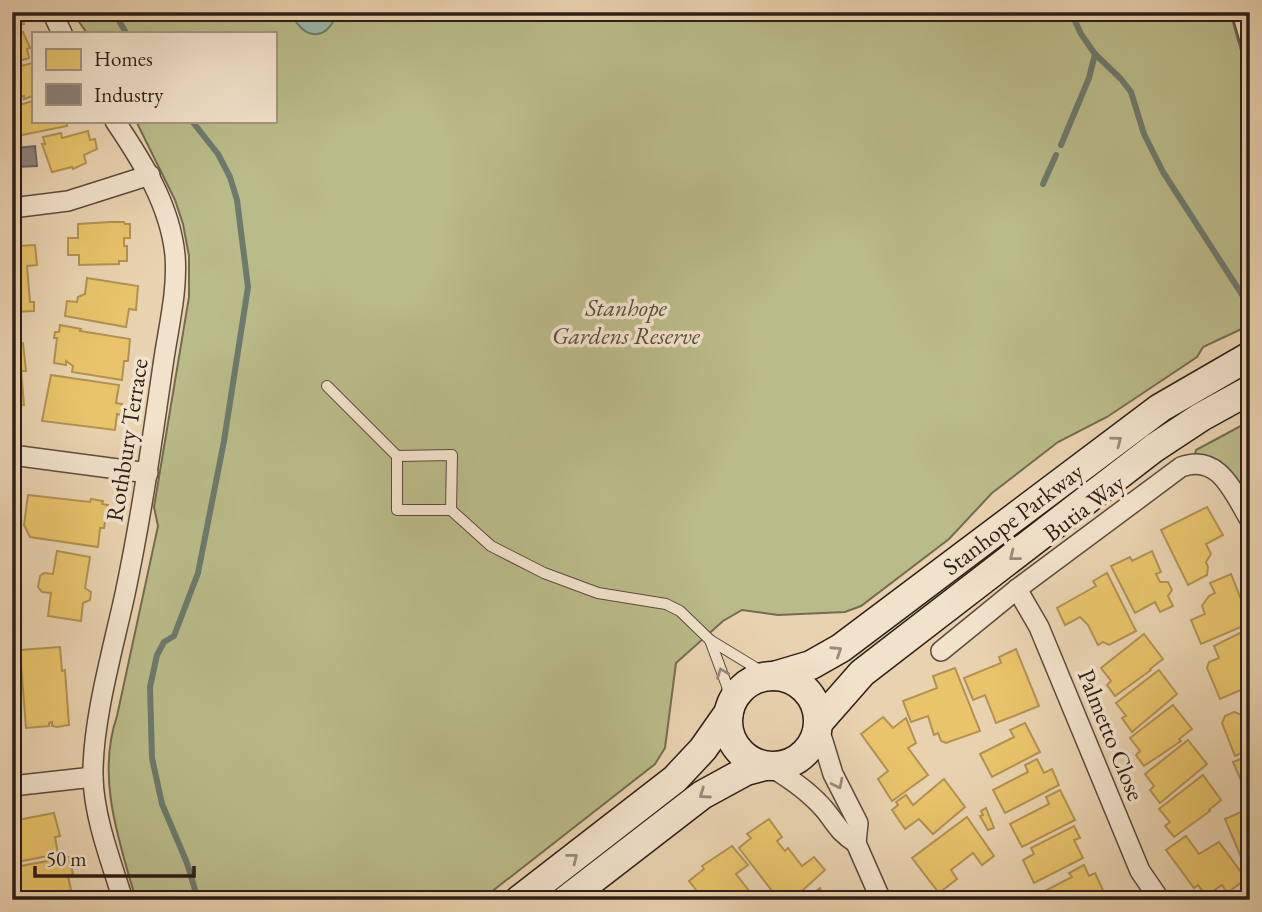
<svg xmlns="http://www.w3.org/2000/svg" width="1262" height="912" font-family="'EB Garamond',serif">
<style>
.green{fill:#b9bb88;stroke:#736c50;stroke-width:2}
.water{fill:#98b8a7;stroke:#6d7a6d;stroke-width:2}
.homes{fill:#e9c46a;stroke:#b19251;stroke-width:2}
.industry{fill:#8a817c;stroke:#6e635e;stroke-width:2}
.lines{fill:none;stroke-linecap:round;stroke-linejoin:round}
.stream{stroke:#6d7a6d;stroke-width:6}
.lane-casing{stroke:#5c4b3d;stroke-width:12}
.street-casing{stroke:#5c4b3d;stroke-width:22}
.secondary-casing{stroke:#2d1e17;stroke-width:31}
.lane{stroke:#f1e2cb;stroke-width:10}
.street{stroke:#f1e2cb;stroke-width:19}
.secondary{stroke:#f1e2cb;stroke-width:28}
.oneway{stroke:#998a7a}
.labels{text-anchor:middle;stroke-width:7;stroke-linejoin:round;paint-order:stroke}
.park-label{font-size:24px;font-style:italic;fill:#574d39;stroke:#f1e2cb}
.street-label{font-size:24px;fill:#2d1e17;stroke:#f1e2cb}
</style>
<rect width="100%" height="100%" fill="#e9d2af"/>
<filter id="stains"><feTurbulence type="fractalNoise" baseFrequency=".00286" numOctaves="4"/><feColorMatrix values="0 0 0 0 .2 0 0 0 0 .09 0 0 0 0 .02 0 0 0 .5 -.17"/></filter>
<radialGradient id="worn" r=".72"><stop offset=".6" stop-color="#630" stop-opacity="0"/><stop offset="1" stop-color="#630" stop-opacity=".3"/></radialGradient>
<g class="green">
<path d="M72,12H1230L1250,82V325L1203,347L1197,357L1107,417L1058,442L992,493L949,539L861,606L845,612L778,615L742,610L723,621L676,663L665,748L655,764L481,900H136C119,841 96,777 117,716L158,526L154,507L189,297V256L183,224L175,200L136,121H275V33H87Z"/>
<path d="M1250,421V500C1235,478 1224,457 1195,454L1196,450Z"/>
</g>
<path class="water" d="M291,12H337C328,43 302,40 291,12Z"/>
<g class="homes">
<path d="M12,12L15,16L21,14L24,24L17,25L19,33L12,35Z"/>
<path d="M23,32L30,48L27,49L29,58L12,63V35Z"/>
<path d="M33,63V96L24,99V96L12,99V68Z"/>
<path d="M33,101V121H66L67,126L12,137V107Z"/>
<path d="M88,131L90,140L95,139L97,149L84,155L86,163L73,169L72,167L52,172L42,144H45L43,137L61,133L62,138Z"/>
<path d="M110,222H124L125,224H130V238H124V246H127V261H119V264L79,265V255H68V238H78V224Z"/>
<path d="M12,241H17L18,246L35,245L37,265L27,266L30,302H34V311L16,312V309L12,310Z"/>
<path d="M87,278L138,286L136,310L129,309L126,327L65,316L67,301L77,302L78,297L85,294Z"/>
<path d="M60,325L81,329L80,331L130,339L128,361H124L122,380L72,372L73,366L66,361V365L54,363L57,338H54L55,332H59Z"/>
<path d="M23,343L26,371H21L24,405L12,406V344Z"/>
<path d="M51,375L119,385L116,403L122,404L121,415L117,414L115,430L42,421Z"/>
<path d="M28,495L90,502L91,499L103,501L102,504L108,505L104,528H100L98,547L30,537L24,525Z"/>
<path d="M1207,507L1223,535L1206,544L1211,554L1206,562L1208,567L1207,575L1188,585L1161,530Z"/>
<path d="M57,551L90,557L85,588L91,592L90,600L83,603L81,621L48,616L51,593L42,592L38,587L40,576L44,573L53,574Z"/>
<path d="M1152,551L1161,572L1156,574L1160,582H1168L1172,590L1168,596L1173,606L1160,612L1155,602L1135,613L1111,566L1130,557L1132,561Z"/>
<path d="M1107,573L1136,631L1109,645L1103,642L1098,645L1088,625L1080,617L1065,625L1057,608L1096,586L1093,581Z"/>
<path d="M1231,574L1241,599L1245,597L1250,608V623L1201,644L1191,620L1205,614L1202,606L1209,596L1215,593L1210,583Z"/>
<path d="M1248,629L1250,634V686L1220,699L1207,668L1209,662L1219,658L1214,646Z"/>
<path d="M1144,634L1163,659L1150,669L1151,670L1115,696L1107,685L1111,681L1101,668Z"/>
<path d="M60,647L62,671L65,670L69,725L57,727L52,726V722L49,723V726L26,728L20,650Z"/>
<path d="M1016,649L1039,706L996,723L985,695L973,700L964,678L1001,663L999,657Z"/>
<path d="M955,668L980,731L946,743L941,741L938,733L934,735L928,716L911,722L903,701L937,688L933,676Z"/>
<path d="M1159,670L1177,694L1132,732L1122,718L1126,716L1116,703Z"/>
<path d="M1173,705L1192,729L1179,739L1181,741L1144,766L1136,755L1140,751L1130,738Z"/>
<path d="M1234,712L1242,715L1245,721L1250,719V749L1235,756L1222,723L1225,716Z"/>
<path d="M883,717L893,728L906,718L916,743L908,748L928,775L892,801L878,779L888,771L861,734Z"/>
<path d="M1025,723L1040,752L992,777L980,754L1014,737L1010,730Z"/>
<path d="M1188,740L1207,764L1160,803L1150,790L1154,786L1145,774Z"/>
<path d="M1250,755V790L1246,792L1233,762Z"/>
<path d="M1037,759L1044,773L1052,769L1059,785L1005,813L993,790L1028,772L1025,765Z"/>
<path d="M1203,775L1221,800L1209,810L1210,811L1174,837L1165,826L1170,822L1159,809Z"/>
<path d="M944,779L965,807L933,834L919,819L905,829L892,810L898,805L896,802L906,795L913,805Z"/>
<path d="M1060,790L1075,820L1022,847L1010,824L1049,804L1046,797Z"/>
<path d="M986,808L994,828L988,830L980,816L983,815L981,811Z"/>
<path d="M1250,808V870L1247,871L1225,819Z"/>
<path d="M54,813L60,836L55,837L58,854L12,863V821Z"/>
<path d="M967,817L994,856L982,865L973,853L951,870L957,879L939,893L912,858Z"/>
<path d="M769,819L782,837L777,841L785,851L788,848L802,866L814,857L825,870L792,900H779L739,848L751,838L747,834Z"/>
<path d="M1074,826L1080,838L1074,840L1083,858L1034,883L1023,860L1034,854L1031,848Z"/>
<path d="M1186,836L1199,854L1219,842L1246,879L1227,893L1222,885L1206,896L1198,885L1194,888L1166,850Z"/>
<path d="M732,846L748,865L736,874L750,892L744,897L753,900H704L689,881L704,869L702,866Z"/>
<path d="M69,857L73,874L68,876L71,890L26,900L24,898L13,900L12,879L19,877L18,872L21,866Z"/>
<path d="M1084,865L1089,876L1095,873L1103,890L1086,900H1047L1043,892L1072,877L1069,873Z"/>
<path d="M820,888L823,896L827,894L829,900H808L807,898Z"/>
<path d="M79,892L81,900H41Z"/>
</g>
<path class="industry" d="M35,146L37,166L17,167L16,148Z"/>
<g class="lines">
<g class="stream">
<path d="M114,12L126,33"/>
<path d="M1071,12L1081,34L1095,54L1121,79L1131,92L1144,134L1163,172L1250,307"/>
<path d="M192,121L218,154L230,177L237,200L248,287L224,441L198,573L174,636L164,642L157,655L150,687L152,758L162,804L187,863L198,900"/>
<path d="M1061,145L1089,78L1095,54"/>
<path d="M1043,184L1056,155"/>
</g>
<g class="lane-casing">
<g id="lane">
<path d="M327,386L397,456V510H451L491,546L544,573L598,593L666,604L680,611L710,640L769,676"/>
<path d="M397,456L452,455L451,510"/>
<path d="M710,640L727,686L730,707"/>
</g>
</g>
<g class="street-casing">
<g id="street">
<path d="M52,12L62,33"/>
<path d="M1242,12L1250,40"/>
<path d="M115,121C142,161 170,205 175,255C178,291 168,329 163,365C152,442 141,518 125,594C113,649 92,722 93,777C94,818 111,861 123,900"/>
<path d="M12,208L68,201L150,175"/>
<path d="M12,455L148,473"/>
<path d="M1017,589L1039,627L1140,871L1160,900"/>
<path d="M941,651L1017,589L1181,467C1219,453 1233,492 1250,520"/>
<path d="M818,725L833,774L858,823L856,843L881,900"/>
<path d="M771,767C791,779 810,792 825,810C837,825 839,832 856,843"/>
<path d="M12,786L93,777"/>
</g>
</g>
<g class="secondary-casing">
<g id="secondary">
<circle cx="773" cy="721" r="45"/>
<path d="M774,676L811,665L841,648L1160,408L1250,356"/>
<path d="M819,722L862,673L1154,448L1201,417L1250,390"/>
<path d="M519,900L675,779L703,749L729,712"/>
<path d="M566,900L702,795L746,771L765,766"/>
</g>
</g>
<use href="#lane" class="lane"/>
<use href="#street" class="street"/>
<use href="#secondary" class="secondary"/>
</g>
<defs><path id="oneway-chevron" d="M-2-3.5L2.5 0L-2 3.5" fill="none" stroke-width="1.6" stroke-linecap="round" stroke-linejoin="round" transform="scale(1.75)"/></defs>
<g class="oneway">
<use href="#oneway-chevron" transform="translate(1117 441) rotate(-37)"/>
<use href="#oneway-chevron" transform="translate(1014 556) rotate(142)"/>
<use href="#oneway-chevron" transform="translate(837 651) rotate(-33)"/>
<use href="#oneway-chevron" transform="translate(722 673) rotate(-111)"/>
<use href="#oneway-chevron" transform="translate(838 784) rotate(64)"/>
<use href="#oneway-chevron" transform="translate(704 794) rotate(145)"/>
<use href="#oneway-chevron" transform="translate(573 858) rotate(-38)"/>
</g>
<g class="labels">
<g class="park-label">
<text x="626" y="316">Stanhope<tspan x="626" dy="28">Gardens Reserve</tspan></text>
</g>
<g class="street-label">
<text transform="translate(127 440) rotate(-81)" y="8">Rothbury Terrace</text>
<text transform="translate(1084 508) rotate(-37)" y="8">Butia Way</text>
<text transform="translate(1013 519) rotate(-37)" y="8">Stanhope Parkway</text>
<text transform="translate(1111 735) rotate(68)" y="8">Palmetto Close</text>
</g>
</g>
<rect width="1262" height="912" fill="none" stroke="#e9d2af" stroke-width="42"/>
<rect x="14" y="14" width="1234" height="884" fill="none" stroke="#2d1e17" stroke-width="3.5"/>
<rect x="21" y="21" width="1220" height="870" fill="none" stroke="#2d1e17" stroke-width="2"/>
<rect x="32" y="32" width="245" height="91" fill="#f1e2cb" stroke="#a39483" stroke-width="2"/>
<rect x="46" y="49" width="35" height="21" fill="#e9c46a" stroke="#a39483" stroke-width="2"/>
<text x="94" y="66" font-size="21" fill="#2d1e17">Homes</text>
<rect x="46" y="84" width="35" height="21" fill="#8a817c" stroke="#a39483" stroke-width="2"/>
<text x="94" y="102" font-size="21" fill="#2d1e17">Industry</text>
<path d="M35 866v10h159v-10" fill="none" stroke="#2d1e17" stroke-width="3.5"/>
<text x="46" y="866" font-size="21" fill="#2d1e17" stroke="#f1e2cb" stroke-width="5" paint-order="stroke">50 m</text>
<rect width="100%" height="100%" filter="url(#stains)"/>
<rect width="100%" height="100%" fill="url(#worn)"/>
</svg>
